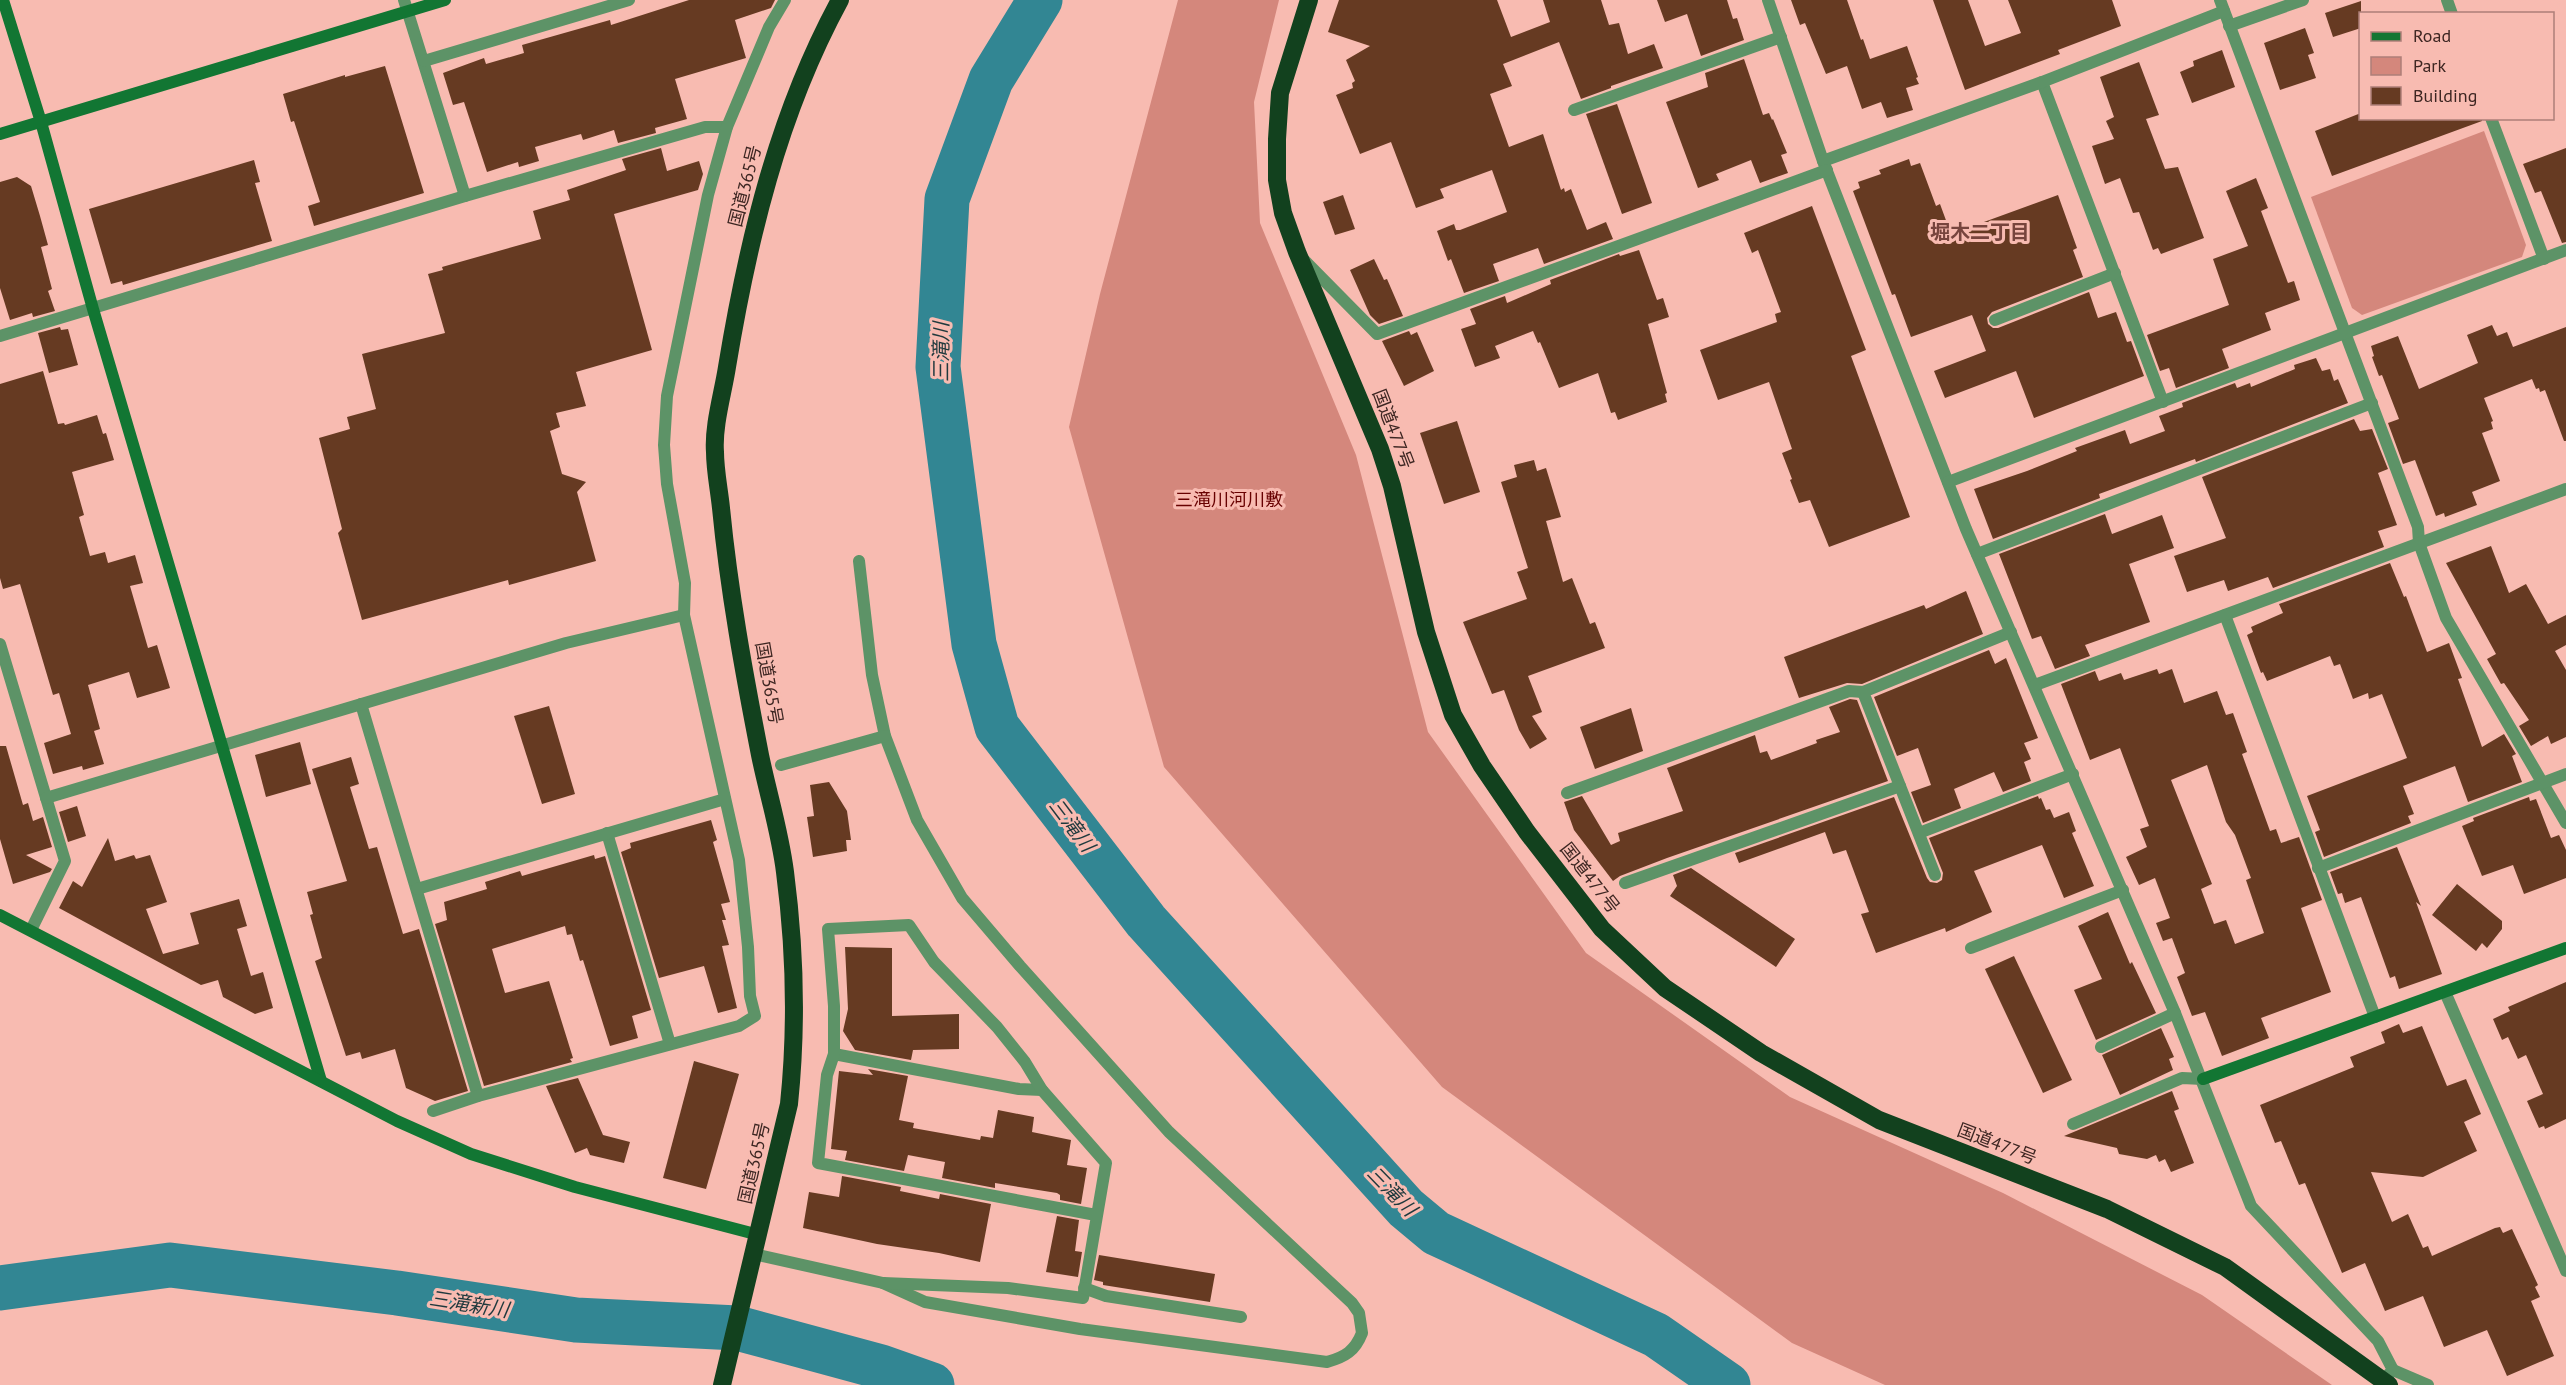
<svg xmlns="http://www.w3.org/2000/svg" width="2566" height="1385" font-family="'PT Sans','Noto Sans JP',sans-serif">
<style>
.green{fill:#d4877c}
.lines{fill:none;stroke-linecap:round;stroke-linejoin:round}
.river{stroke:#328693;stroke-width:45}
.building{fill:#663a22;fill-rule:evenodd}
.street{stroke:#5d9367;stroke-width:12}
.secondary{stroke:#127633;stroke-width:12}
.highway{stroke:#12411e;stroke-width:18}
.labels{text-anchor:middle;stroke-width:6;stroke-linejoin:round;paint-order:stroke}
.street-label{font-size:18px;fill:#3d2622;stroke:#f8bbb1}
.park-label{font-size:18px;fill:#680101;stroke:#f8bbb1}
.neighbourhood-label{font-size:20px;font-weight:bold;fill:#77443d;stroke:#f8bbb1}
.water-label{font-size:20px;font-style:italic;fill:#1f393d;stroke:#f8bbb1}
</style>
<rect width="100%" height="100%" fill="#f8bbb1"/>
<g class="green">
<path d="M1178,0H1279L1254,102L1260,223L1356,455L1428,732L1586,953L1790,1097L2003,1193L2202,1295L2332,1385H1885L1792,1343L1442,1087L1164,767L1069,427L1100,294Z"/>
<path d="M2484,131L2526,245L2522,257L2362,315L2352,308L2311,197Z"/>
</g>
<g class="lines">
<g class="river">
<path d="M1040,0L991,80L947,199L938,367L974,644L997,727L1146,921L1406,1208L1436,1233L1656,1335L1728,1385"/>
<path d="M0,1288L170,1265L397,1293L576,1320L737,1328L881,1367L932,1385"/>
</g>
</g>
<g class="building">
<path d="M689,0H775L771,8L735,20L746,58L675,79L687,119L655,128L656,133L618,143L614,130L583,140L581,134L535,147L539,161L519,167L518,162L487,172L464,102L453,105L443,73L484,58L486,64L524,53L522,45L610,20L611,25Z"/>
<path d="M1339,0H1497L1511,37L1550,22L1543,0H1601L1609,25L1619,23L1628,54L1654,44L1663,68L1611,86V88L1581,99L1559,42L1503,64L1512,86L1490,94L1509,147L1543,134L1561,190L1564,188L1565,192L1571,189L1587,230L1606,222L1613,239L1544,264L1538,248L1493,264L1499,281L1464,293L1451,259L1448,261L1437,231L1454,224L1456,230H1460L1507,212L1492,170L1440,189L1444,198L1416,208L1391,142L1360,154L1336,95L1353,88L1352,83L1355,81L1346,60L1370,46L1328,32Z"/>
<path d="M1657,0H1727L1733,19L1737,18L1744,40L1701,56L1687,14L1665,22Z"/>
<path d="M1791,0H1847L1861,40L1863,39L1870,59L1907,46L1918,77L1916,78L1919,84L1906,88L1913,110L1887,118L1881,102L1862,109L1847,66L1826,74L1805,23L1800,25Z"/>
<path d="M1933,0H1968L1985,46L2021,33L2008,0H2112L2121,26L2058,50L2060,54L1965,90Z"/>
<path d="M2361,1V28L2333,37L2325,13Z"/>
<path d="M2305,28L2314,53L2308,55L2316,78L2280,90L2264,43Z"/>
<path d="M2222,50L2235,87L2192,103L2180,72L2194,66L2193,61Z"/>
<path d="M1744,59L1763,115L1769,113L1772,120L1773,119L1787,153L1781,155L1788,173L1760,183L1751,160L1716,174L1719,180L1698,188L1666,102L1708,87L1705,73Z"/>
<path d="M2139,62L2159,115L2146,119L2165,169L2178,167L2204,238L2161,254L2158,248L2153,250L2139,212L2133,213L2120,178L2105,184L2092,146L2114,139L2106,121L2114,117L2100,77Z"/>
<path d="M385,66L424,193L314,226L308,206L320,202L294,121L291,122L283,94L345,75V77Z"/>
<path d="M1617,104L1652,203L1622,214L1586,114Z"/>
<path d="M2361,113V118H2482V121L2332,176L2315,131Z"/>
<path d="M661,148L667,171L699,161L703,174L698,190L614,214L652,350L576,372L586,406L556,413L560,427L550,431L562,474L586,482L577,492L596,561L509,585L508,580L362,620L338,533L342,529L319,438L350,429L347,417L376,409L362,354L445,333L428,274L443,270L442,267L541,239L533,211L570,200L567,190L626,170L622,159Z"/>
<path d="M2566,148V242L2562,243L2541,191L2535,193L2523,164Z"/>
<path d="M1909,159L1911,166L1920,163L1936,206L1940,204L1951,234L2058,195L2077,248L2073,250L2083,277L1992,312L1987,318L1988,324L1993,328H1998L2089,292L2098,318L2116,312L2127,342L2131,341L2144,376L2034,418L2016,371L1945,398L1934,371L1986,351L1972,315L1911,337L1895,294L1892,295L1853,191L1860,188L1858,182L1881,174L1879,170Z"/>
<path d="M254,160L260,182L255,183L272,241L123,285L122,281L111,284L89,209Z"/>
<path d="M17,177L31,186L40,216L48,245L41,247L52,289L48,291L55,311L33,317L32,313L10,320L0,288V182Z"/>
<path d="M2256,178L2268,208L2261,211L2288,283L2294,281L2300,300L2265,313L2271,330L2222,349L2229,368L2176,388L2169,368L2160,371L2147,335L2229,305L2213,259L2248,246L2226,191Z"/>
<path d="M1343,195L1355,229L1335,235L1323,202Z"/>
<path d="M1812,206L1866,350L1851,356L1910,517L1829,547L1810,500L1799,503L1790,480L1792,479L1782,453L1792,449L1769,382L1718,400L1700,350L1777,322L1775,314L1781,312L1758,250L1752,253L1744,233Z"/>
<path d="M1639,250L1657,300L1663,298L1669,317L1648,324L1667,393L1665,394L1667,402L1618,420L1615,412L1611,413L1598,373L1559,388L1540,342L1538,343L1533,331L1495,346L1500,358L1475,367L1461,329L1476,324L1470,309L1505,296L1507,303L1551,284L1550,280L1619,254L1620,256Z"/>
<path d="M1374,259L1384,280L1387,279L1403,316L1379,324L1370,315L1350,270Z"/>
<path d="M2492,325L2497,336L2507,332L2513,347L2566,327V441H2564L2545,390L2540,392L2539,388L2536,389L2532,379L2484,398L2493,421L2491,422L2493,429L2482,433L2500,481L2472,492L2477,505L2445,517L2444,513L2436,516L2415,460L2403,464L2388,423L2399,419L2382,375L2379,376L2372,357L2374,356L2371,346L2398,336L2419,389L2478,363L2467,335Z"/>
<path d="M60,327L61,330L68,329L78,365L49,373L38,333Z"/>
<path d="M1409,331L1411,335L1417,332L1434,371L1404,386L1382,341Z"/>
<path d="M2316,358L2322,371L2330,369L2334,381L2338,379L2348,403L2196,462L2195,459L2099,494L2100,498L1993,539L1974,489L2027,471L2077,451L2075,448L2125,430L2130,444L2165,431L2159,416L2183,407L2182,403L2235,383L2237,388L2250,383L2251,387L2295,369L2294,365Z"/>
<path d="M43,371L58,424L64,423L65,425L97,415L103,434L106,433L114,460L72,472L84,515L79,517L90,556L105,552L108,563L135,555L143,583L130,586L148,648L157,645L170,688L137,698L129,672L88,685L100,729L94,731L104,764L83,770L82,766L53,774L44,743L71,734L59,693L53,695L20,584L3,589L0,578V384Z"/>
<path d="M2354,419L2360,431L2372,429L2388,469L2378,473L2397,525L2378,531L2384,547L2273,588L2268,577L2228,591L2224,580L2187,592L2174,556L2226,538L2202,477Z"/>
<path d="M1457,421L1480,492L1444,504L1420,433Z"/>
<path d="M1534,460L1537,471L1546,468L1561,517L1546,521L1563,582L1572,578L1590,624L1595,622L1605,648L1528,676L1542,712L1532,716L1547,739L1530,749L1519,730L1504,690L1492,694L1463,622L1527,599L1517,572L1528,568L1501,482L1517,477L1514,465Z"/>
<path d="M2105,514L2112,534L2162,515L2174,548L2129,564L2150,622L2085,645L2090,656L2055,669L2041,636L2032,639L1999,554Z"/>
<path d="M2491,546L2509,593L2526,584L2548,624L2566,615V645L2555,651L2566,670V737L2551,744L2548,736L2531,746L2519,726L2529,720L2504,683L2501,684L2487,659L2496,654L2446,563Z"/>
<path d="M2390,563L2404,597L2406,596L2427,652L2449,643L2462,678L2458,679L2482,747L2504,734L2516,754L2512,756L2522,782L2468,802L2455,766L2403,786L2414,814L2408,816L2411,823L2324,857L2315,832L2320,830L2307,796L2407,758L2382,694L2369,699L2368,693L2353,699L2340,664L2334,666L2330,656L2267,681L2263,672L2261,673L2247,635L2253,632L2251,627L2283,613L2279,604Z"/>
<path d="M1966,591L1983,634L1862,684L1847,683L1799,698L1784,657L1924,605L1926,609Z"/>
<path d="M1989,650L1995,664L2006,658L2038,738L2024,743L2031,759L2024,762L2031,781L2003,792L1994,772L1954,789L1961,808L1923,823L1911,792L1931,785L1918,748L1897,756L1874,697Z"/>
<path d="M2157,669L2159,674L2172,669L2184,703L2217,691L2226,715L2233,713L2247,752L2242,754L2270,831L2276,829L2281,843L2299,837L2322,900L2301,908L2331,992L2261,1018L2269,1038L2222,1056L2205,1012L2192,1016L2177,977L2185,973L2172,938L2163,941L2156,923L2170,918L2155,878L2139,885L2126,857L2147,847L2140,829L2149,826L2120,748L2090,760L2061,684L2095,671L2099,681L2121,673L2124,680ZM2207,765L2226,822L2235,835L2251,878L2246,880L2264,933L2235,944L2226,920L2214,924L2201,889L2212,884L2171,780Z"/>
<path d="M1850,699L1857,700L1888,781L1667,858L1620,876L1613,881L1574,830L1564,802L1582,796L1611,845L1620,841L1618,833L1683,811L1667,768L1755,735L1760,753L1767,751L1771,760L1817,743L1816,740L1840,732L1829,707Z"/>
<path d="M549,706L575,794L542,804L514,716Z"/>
<path d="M1631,708L1643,751L1595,769L1580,727Z"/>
<path d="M300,742L311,784L266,797L255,755Z"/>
<path d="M0,746H6L23,805L28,803L33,821L43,817L52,847L26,855L52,869L50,872L13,884L0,839Z"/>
<path d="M351,757L359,784L350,787L369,849L377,847L403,934L419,929L468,1091L435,1101L406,1088L395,1049L362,1059L360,1052L346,1056L315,961L322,958L310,915L313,914L307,892L347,881L312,769Z"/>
<path d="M829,782L847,811L851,840H846L847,851L813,857L807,817L814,816L810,785Z"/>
<path d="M2038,796L2039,799L2041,798L2046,810L2050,809L2054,818L2069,812L2076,831L2072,833L2094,886L2064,898L2042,845L1974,871L1992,912L1946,932L1945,928L1876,953L1861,914L1869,912L1846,850L1833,854L1825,832L1739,863L1735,853L1894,797L1927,878L1930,882L1937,883L1942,880L1943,873L1929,838Z"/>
<path d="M2529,797L2530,801L2536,799L2551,838L2559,835L2566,850V878L2524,894L2513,865L2482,876L2462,826L2474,821L2473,818Z"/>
<path d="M77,806L86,836L68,842L59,812Z"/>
<path d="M711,820L717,840L713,842L730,902L721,904L726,920H722L729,945L722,946L737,1008L718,1013L704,966L659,978L621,852L631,848L630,843Z"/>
<path d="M108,838L115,861L134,855L136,859L150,855L167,902L146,909L163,954L199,944L190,913L239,899L247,926L237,929L251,976L263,972L273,1008L255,1014L223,997L218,980L201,985L59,908L73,881L82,887Z"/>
<path d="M2397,847L2421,906L2416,902L2442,974L2399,989L2395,976L2390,978L2361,897L2345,903L2342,893L2338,894L2330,872Z"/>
<path d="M594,855L595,859L605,856L651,1010L632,1016L638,1038L610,1046L583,960L580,961L572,934L567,935L565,926L492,949L505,993L549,981L573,1058L570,1059L572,1062L484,1086L435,924L447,920L444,902L487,889L485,882L520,871L522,876Z"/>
<path d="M1691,868L1795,939L1776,967L1670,896L1677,886L1673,875Z"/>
<path d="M2457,884L2502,921V929L2487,948L2482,943L2476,951L2432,915Z"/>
<path d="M2108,912L2130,964L2132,962L2156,1013L2096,1040L2074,990L2102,979L2078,926Z"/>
<path d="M845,947L892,948V1016L959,1014V1049L913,1050L911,1060L855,1050L843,1031L848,1009Z"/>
<path d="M2014,956L2072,1080L2043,1093L1985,969Z"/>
<path d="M2566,982V1119L2545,1129L2544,1126L2539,1128L2527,1101L2543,1094L2526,1055L2518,1059L2508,1037L2502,1040L2493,1019L2510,1011L2508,1007Z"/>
<path d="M2399,1024L2403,1033L2422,1026L2447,1086L2466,1079L2481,1114L2464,1122L2477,1151L2423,1177L2371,1172L2392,1222L2408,1214L2423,1248L2428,1246L2432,1256L2495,1228L2500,1227L2503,1233L2512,1229L2538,1285L2535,1287L2540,1297L2531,1301L2554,1356L2507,1376L2487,1330L2444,1347L2423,1296L2385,1311L2365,1263L2342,1273L2305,1183L2299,1185L2281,1141L2275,1143L2260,1105L2354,1067L2350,1057L2385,1043L2381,1032Z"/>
<path d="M2161,1028L2174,1057L2169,1059L2173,1070L2120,1095L2102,1055Z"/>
<path d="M694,1061L739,1074L706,1189L663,1178Z"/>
<path d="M868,1069L908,1076L899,1120L914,1123L913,1128L980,1140L981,1136L993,1138L998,1110L1034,1117L1032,1132L1071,1140L1067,1165L1087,1168L1081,1204L1060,1200V1195L1057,1193L995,1183V1188L942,1178L945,1162L908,1155L904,1171L845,1160L847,1151L831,1149L839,1071L873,1075Z"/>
<path d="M578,1078L603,1135L630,1142L624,1163L590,1155L587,1148L575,1153L546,1086Z"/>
<path d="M2172,1091L2179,1109L2174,1111L2194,1163L2171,1172L2165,1159L2159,1162L2156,1155L2147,1159L2119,1154L2117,1148L2064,1136Z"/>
<path d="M842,1176L901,1187L900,1191L939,1199L940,1194L991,1204L980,1262L939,1253L877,1244L803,1228L809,1192L839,1197Z"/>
<path d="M1057,1216L1079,1220L1075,1251L1082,1252L1078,1277L1046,1272Z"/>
<path d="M1099,1255L1215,1274L1210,1302L1103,1285V1282L1094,1280Z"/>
</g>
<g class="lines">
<g class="street">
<path d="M404,0L465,196"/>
<path d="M1768,0L1823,161L1966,529L2175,1013L2251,1206L2378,1341L2393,1370L2383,1380"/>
<path d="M2220,0L2418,527L2419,543L2446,618L2566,823"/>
<path d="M2447,0L2452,14"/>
<path d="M2229,26L2303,0"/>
<path d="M424,61L629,0"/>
<path d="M2042,82L2163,402"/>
<path d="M1574,110L1781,37"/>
<path d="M2491,118L2544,259"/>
<path d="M1823,161L2042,82L2224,11"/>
<path d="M1304,260L1377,334L1827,170"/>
<path d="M1995,320L2115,273"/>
<path d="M0,336L465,196L705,127H727"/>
<path d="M1948,482L2566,250"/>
<path d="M1977,554L2372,403"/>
<path d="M859,561L872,675L885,736L917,820L962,898L1020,966L1169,1132L1352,1303L1359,1313L1362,1333C1355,1351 1345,1357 1327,1362L1080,1329L925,1302L883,1283"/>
<path d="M2225,615L2375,1017"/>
<path d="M0,644L65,861L31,930"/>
<path d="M2035,685L2566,489"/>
<path d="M361,704L478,1096"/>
<path d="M781,765L885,736"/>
<path d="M1567,793L1849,691L1863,692"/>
<path d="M46,798L566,643L684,615"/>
<path d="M607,833L670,1044"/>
<path d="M1919,833L2073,774"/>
<path d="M2318,868L2566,774"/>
<path d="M1935,875L1863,692L2011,632"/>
<path d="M1625,883L1900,786"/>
<path d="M417,889L725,799"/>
<path d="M1971,948L2123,890"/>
<path d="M2445,992L2566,1271"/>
<path d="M2101,1047L2175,1013"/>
<path d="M834,1054L1019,1089L1042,1090"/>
<path d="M433,1111L478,1096L739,1026L755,1016L750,996L748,947L739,860L684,615L685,583L667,484L664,445L667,396L708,195L727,127L769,27L785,0"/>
<path d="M2073,1124L2182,1078L2203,1079"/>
<path d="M754,1254L883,1283L1008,1288L1083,1298L1106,1163L1042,1090L1025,1062L997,1027L934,962L909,925L828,929L834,1006V1054L827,1075L818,1163L1096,1215"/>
<path d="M1084,1288L1106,1296L1241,1317"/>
<path d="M2393,1370L2428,1385"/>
</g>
<g class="secondary">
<path d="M3,0L41,122L93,309L321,1081"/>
<path d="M0,134L445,0"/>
<path d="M0,915L397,1121L471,1154L575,1187L759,1235"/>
<path d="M2203,1079L2566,948"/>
</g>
<g class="highway">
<path d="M1309,0L1280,93L1277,139V180L1283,213L1297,252L1380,449L1392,486L1426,632L1453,715L1482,766L1527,832L1602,929L1665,988L1761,1053L1879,1120L2107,1209L2225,1267L2389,1385"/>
<path d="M722,1385L789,1104C797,1027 795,949 785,872C780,832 768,794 760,755C744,673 729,591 721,508C719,489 715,470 715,452C713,426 723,393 727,367C748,240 778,114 840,0"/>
</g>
</g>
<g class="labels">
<g class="street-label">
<text transform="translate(745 186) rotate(-76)" y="6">国道365号</text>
<text transform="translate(1393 429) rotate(69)" y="6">国道477号</text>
<text transform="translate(769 683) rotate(80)" y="6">国道365号</text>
<text transform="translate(1590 878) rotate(52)" y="6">国道477号</text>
<text transform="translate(1997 1144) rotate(21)" y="6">国道477号</text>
<text transform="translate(754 1163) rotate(-77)" y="6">国道365号</text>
</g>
<g class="park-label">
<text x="1229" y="506">三滝川河川敷</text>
</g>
<g class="neighbourhood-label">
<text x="1980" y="239">堀木二丁目</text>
</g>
<g class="water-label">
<text transform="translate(941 352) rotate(-90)" y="7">三滝川</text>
<text transform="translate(1072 825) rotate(53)" y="7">三滝川</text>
<text transform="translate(1392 1191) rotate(46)" y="7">三滝川</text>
<text transform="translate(469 1304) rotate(9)" y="7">三滝新川</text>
</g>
</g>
<rect x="2359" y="12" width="195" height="108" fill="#f8bbb1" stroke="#ad7f78" stroke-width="1.5"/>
<rect x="2371" y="32" width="30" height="9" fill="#127633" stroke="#ad7f78" stroke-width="1.5"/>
<text x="2413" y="42" font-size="18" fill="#3d2622">Road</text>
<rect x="2371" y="57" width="30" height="18" fill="#d4877c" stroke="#ad7f78" stroke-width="1.5"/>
<text x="2413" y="72" font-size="18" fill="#3d2622">Park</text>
<rect x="2371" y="87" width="30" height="18" fill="#663a22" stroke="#ad7f78" stroke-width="1.5"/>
<text x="2413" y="102" font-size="18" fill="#3d2622">Building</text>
</svg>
